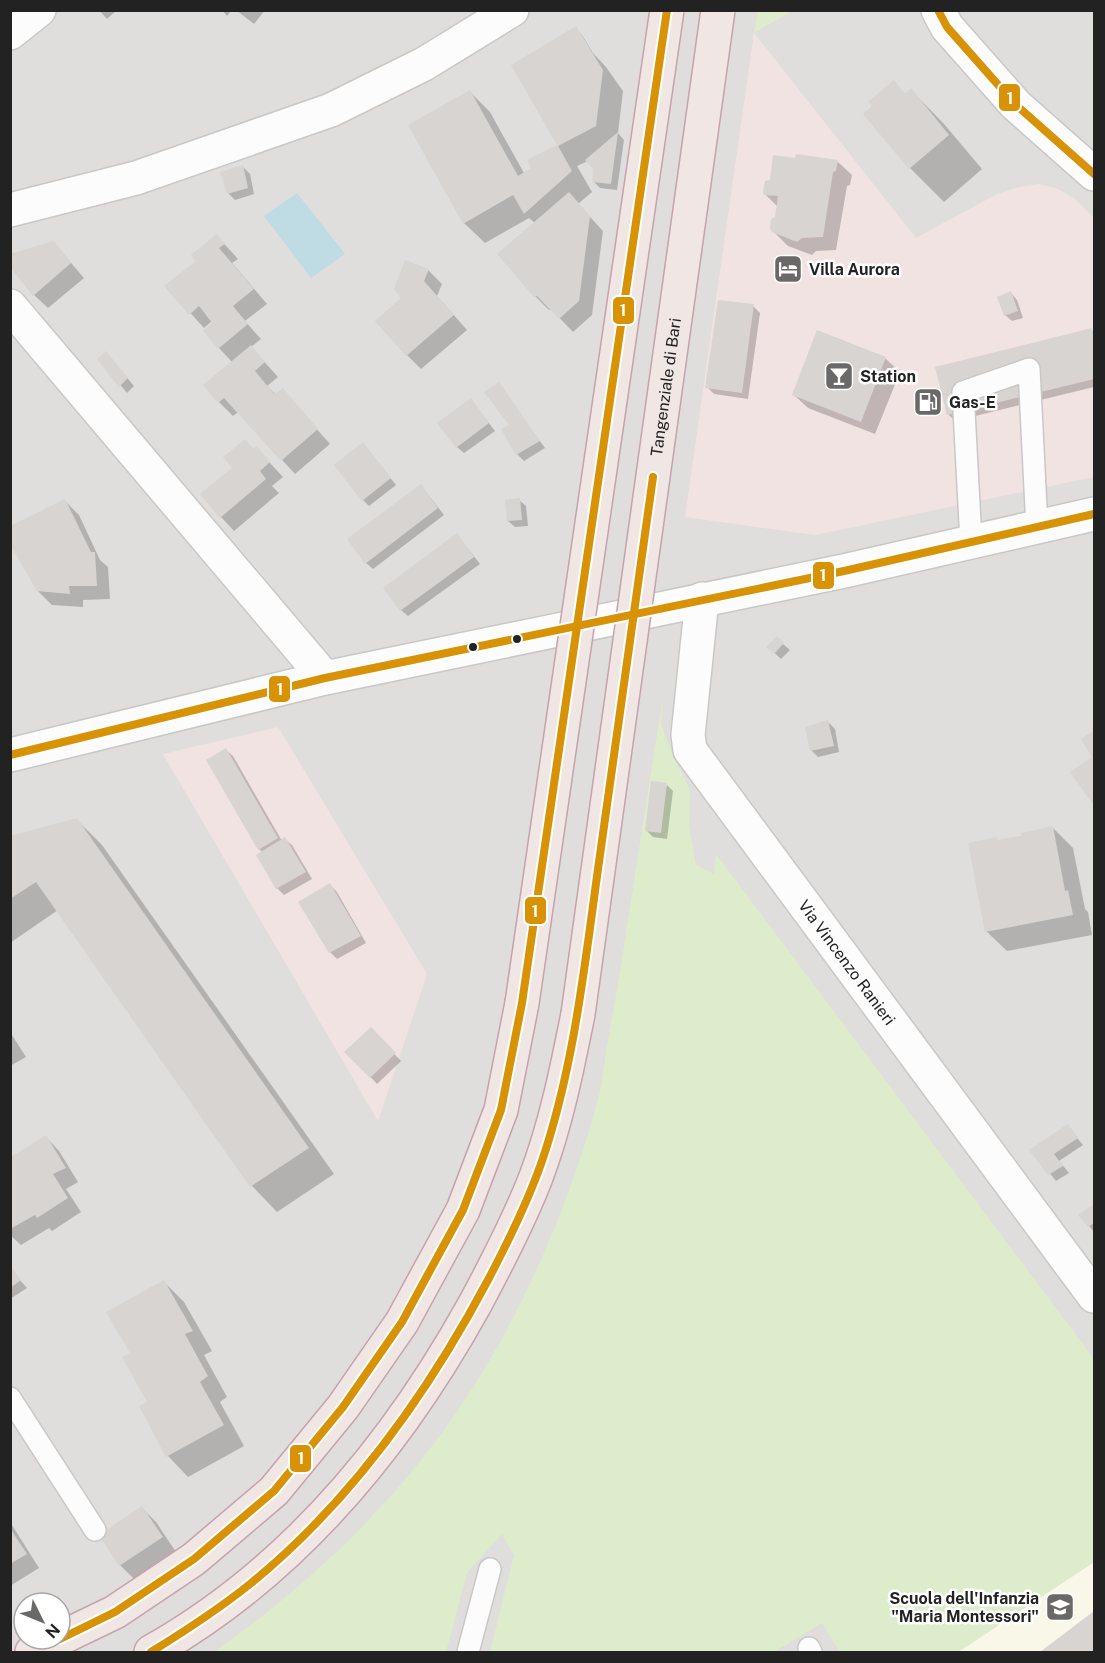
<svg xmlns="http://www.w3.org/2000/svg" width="1105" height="1663" font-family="'Public Sans',sans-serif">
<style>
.residential{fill:#dfdedc;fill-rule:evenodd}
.commercial{fill:#f1e3e1}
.education{fill:#f8f7e8}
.grass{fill:#ddeccb}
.water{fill:#bfdbe3}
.shadow{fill:#0003}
.building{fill:#d7d4d2}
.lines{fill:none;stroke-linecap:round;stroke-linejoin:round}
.service-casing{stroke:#c9c8c7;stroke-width:24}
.minor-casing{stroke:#c9c8c7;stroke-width:36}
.tertiary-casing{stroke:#c9c8c7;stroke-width:36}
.trunk-casing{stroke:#c5a2ac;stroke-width:36}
.service{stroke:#fdfcfc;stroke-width:21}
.minor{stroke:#fdfcfc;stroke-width:33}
.tertiary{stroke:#fdfcfc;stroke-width:33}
.trunk{stroke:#f0e6e4;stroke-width:33}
.trunk-bridge-casing{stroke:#c5a2ac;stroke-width:36;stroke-linecap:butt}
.trunk-bridge{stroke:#f0e6e4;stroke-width:33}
.bus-1-casing{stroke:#fff;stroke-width:12}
.bus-1{stroke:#d79205;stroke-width:8}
.bus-dot{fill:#222;stroke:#fff;stroke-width:2}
.labels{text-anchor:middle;stroke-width:5;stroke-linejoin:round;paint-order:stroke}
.poi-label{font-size:16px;font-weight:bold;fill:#222;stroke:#fff;text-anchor:start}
.street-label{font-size:16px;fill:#222;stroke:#fff}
.line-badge{stroke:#fff;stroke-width:2}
.badge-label{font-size:16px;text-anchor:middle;font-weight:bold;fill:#fff}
</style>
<rect width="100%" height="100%" fill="#f0eeeb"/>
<path class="residential" d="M13,10L1094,11V1652H11V13ZM24,1603H60V1639H24Z"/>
<g class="commercial">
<path d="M754,33L916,238L997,194L1019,187L1039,184L1058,189L1074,198L1094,218V477L815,535L685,517Z"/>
<path d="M278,727L427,974L378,1121L163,754Z"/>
</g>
<path class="education" d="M1094,1562V1652H958Z"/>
<g class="grass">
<path d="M758,11V10L792,11L754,33Z"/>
<path d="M663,698L661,724L671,751L690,790L689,826L696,865L714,874L716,854L1094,1359V1562L958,1652H840L822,1623L774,1652H490L514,1555L502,1534L467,1573L446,1652H214C303,1589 385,1513 449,1423C517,1328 567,1212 598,1100C602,1084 604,1067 606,1051C612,1018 618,986 623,953C636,868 649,783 663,698Z"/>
</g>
<path class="water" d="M297,193L345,254L311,278L264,216Z"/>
<g class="shadow">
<path d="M99,10H117L107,19Z"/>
<path d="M222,10H232L227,16Z"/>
<path d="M236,10H265L254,24Z"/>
<path d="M575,28L582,35L593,53L606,67L623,91L618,133L624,140L617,190L600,188L593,181L595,169L588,161L577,166L592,192L578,204L603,231L592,315L573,332L551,309L549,310L535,296V223L529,218L485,243L464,223L469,91L490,112L524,173L533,168L529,161L559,146L513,65Z"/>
<path d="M894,83L906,95L911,90L944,124L982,169L944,202L910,168L865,114Z"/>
<path d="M838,162L852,175L850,185L847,186L836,250L816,251L812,255L788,246L773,231L778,207L765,194L771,181Z"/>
<path d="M243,167L250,174L254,194L235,200L228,193Z"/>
<path d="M217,236L238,259L232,263L267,304L245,321L261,339L251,347L278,377L267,386L276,395L282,390L330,444L295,474L238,412L233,416L219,402L232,362L219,348L215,323L212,321L204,328L166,286L198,261Z"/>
<path d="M54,243L84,278L48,308L34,295Z"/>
<path d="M428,270L442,284L437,296L467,330L421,369L407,355L403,298Z"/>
<path d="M1011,293L1017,300L1023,318L1012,321L1005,315Z"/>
<path d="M753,306L760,313L748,399L714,394L707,387Z"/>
<path d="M1091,330L1094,333V387L955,421L949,415L937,368Z"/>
<path d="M818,332L886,359L900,372L875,434L808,408L794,395Z"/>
<path d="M99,359L112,360L134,386L127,393Z"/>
<path d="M498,384L545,448L524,461L517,454L503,430L511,425Z"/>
<path d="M471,400L495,431L464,453L457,447Z"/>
<path d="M245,441L254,450L256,448L283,477L272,486L279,493L234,531L221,517L234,468Z"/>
<path d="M369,451L396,485L369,506L363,500Z"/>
<path d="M427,493L444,515L373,569L366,563Z"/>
<path d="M519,500L526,506L528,526L515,527L508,521Z"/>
<path d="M65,501L79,515L100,560L108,567L110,599L83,600V607L52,605L38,591Z"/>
<path d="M457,535L480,564L408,616L401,610Z"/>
<path d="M783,644L790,650L781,659L768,647Z"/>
<path d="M828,722L835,729L839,752L818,757L811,750Z"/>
<path d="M1092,734L1094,737V804L1072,772L1094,757L1083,740Z"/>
<path d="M226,750L233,756L282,841L285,839L292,845L312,879L284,895L277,888L258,855L262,852L259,849Z"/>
<path d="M667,785L673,791L667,839L653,837L646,830Z"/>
<path d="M76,819L102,845L334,1174L277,1212L252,1186L58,910L10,943V837Z"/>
<path d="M1053,828L1073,848L1085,909L1088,912L1092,935L1007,951L986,931L996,839L999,842Z"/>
<path d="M330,885L337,892L366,943L337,959L330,952Z"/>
<path d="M371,1029L401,1061L377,1084L347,1052Z"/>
<path d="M10,1032L26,1057L10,1066Z"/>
<path d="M1067,1126L1083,1145L1059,1161L1069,1173L1056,1181L1031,1150Z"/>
<path d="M46,1137L59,1151L78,1182L66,1189L81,1212L52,1231L49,1228L21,1245L10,1235V1158Z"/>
<path d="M1094,1206V1232L1081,1216Z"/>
<path d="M10,1269L27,1288L10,1299Z"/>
<path d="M164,1282L184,1302L212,1351L204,1355L227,1397L220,1402L244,1446L188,1477L168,1456L141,1407L149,1403L132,1353Z"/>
<path d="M142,1508L156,1522L176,1552L134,1579L120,1565L101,1535Z"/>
<path d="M10,1522L39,1568L10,1586Z"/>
<path d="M1094,1613V1652H1042Z"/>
</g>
<g class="building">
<path d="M576,26L603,70L596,126L558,146L572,171L524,214L513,195L463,224L408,125L470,90L518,176L531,168L527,160L557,145L511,65Z"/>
<path d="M894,80L905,94L911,88L949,135L909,169L863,114L872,106L868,102Z"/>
<path d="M618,132L611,184L592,182L593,169L585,160Z"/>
<path d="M796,154L838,160L836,171L833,172L823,237L802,238L797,242L772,232L770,228L771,219L775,217L778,196L764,195L763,192L765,181L770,180L773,155L795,158Z"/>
<path d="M243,165L248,188L227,194L220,172Z"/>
<path d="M569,192L590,216L579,301L559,319L537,296L534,297L497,254Z"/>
<path d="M217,234L225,244L219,248L254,289L233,306L248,324L218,349L203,331L212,323L199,306L189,315L164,286L196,261L191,255Z"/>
<path d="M54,241L71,263L33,296L11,268L10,254Z"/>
<path d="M405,260L429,269L424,281L454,315L406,356L375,321L401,298L394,289Z"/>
<path d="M1011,291L1018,311L1004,316L997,297Z"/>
<path d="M718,300L754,304L742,393L705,388Z"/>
<path d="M1092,328L1094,340V379L947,415L935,367Z"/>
<path d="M817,330L886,357L861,422L792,395Z"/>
<path d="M251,345L265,362L255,371L274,394L283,388L318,429L281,461L224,398L218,403L203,385Z"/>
<path d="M106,351L128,378L119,387L97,359Z"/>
<path d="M499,382L540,441L516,455L501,429L509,425L484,392Z"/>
<path d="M471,398L489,423L456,448L437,423Z"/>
<path d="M245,439L253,449L257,446L270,462L260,471L266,479L220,518L200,494L232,468L223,457Z"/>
<path d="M363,442L391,478L362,501L334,465Z"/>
<path d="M421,484L438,508L365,564L347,539Z"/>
<path d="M520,498L522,520L507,521L505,500Z"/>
<path d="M65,499L91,552H95L97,586H69L70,594L37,591L10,544V526Z"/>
<path d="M457,533L474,557L400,611L383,588Z"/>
<path d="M777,636L784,643L774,654L766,647Z"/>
<path d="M828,720L834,746L810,751L805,727Z"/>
<path d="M1092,732L1094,736V802L1092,803L1070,772L1092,757L1081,739Z"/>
<path d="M226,748L278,838L258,850L206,760Z"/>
<path d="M651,781L667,783L661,833L645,831Z"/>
<path d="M77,818L309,1148L250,1187L36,882L10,899V836Z"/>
<path d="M1053,826L1065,891L1068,890L1073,915L985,932L968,843L997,837V840L1021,836V833Z"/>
<path d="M285,837L306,872L276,889L256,855Z"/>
<path d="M330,883L361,936L329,953L298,902Z"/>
<path d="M371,1027L396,1053L370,1078L344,1052Z"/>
<path d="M1068,1124L1078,1138L1054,1154L1063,1166L1048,1175L1029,1150Z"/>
<path d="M46,1135L66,1168L53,1174L68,1198L37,1218L35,1215L10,1229V1158Z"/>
<path d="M1094,1204V1223L1088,1227L1078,1215Z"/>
<path d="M10,1266L21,1280L10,1288Z"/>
<path d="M164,1280L193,1331L185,1334L208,1376L200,1382L224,1425L166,1457L139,1406L147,1402L122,1357L130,1353L106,1312Z"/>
<path d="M142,1506L163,1537L119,1566L99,1535Z"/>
<path d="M10,1528L27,1554L10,1564Z"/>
<path d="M1094,1611V1652H1040Z"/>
</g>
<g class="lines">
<g class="service-casing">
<g id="service">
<path d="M971,542L963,392L1029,369L1037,528"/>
<path d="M10,1398L95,1530"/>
<path d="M809,1648L811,1652"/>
<path d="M468,1652L490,1569"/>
</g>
</g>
<g class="minor-casing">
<g id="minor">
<path d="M10,33L39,10"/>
<path d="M10,210L136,178L331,110L424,64L512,10"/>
<path d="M10,306L325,678"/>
<path id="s1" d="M702,599L688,735L690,750L1094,1296"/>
</g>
</g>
<g class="tertiary-casing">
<g id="tertiary">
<path d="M938,10L947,27L1016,105L1094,174"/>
<path d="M10,755L325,678L844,571L1094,514"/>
</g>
</g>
<g class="trunk-casing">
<g id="trunk">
<path d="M32,1652L115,1612L194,1559L274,1491L343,1407L402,1322L463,1210L501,1110L522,1003"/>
<path d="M151,1652C293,1572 397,1445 475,1304C497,1263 519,1221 536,1177C556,1124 567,1069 578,1014"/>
</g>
</g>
<use href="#service" class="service"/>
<use href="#minor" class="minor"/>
<use href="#tertiary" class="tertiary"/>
<use href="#trunk" class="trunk"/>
<g class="trunk-bridge-casing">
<g id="trunk-bridge">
<path d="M522,1003L667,10"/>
<path id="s2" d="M578,1014L718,10"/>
</g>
</g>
<use href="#trunk-bridge" class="trunk-bridge"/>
<g class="bus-1-casing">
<g id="bus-1">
<path d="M938,10L947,27L1016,105L1094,174"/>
<path d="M10,755L325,678L844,571L1094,514"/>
<path d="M60,1639L115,1612L194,1559L274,1491L343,1407L402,1322L463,1210L501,1110L522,1003L667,10"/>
<path d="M151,1652C185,1631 219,1609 250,1584C351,1502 428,1393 488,1280C509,1240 529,1200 543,1158C575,1062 585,961 599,862C617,734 635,605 653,477"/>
</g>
</g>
<use href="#bus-1" class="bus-1"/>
</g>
<defs>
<g id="hotel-square" transform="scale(1.5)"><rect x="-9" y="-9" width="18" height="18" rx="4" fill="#6a6968" stroke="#fff"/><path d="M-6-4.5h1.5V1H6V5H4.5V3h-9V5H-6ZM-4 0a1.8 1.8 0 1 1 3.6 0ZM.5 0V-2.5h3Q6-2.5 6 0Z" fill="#fff"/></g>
<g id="bar-square" transform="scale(1.5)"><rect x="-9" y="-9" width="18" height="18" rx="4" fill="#6a6968" stroke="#fff"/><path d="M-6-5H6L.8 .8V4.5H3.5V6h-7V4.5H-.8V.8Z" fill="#fff"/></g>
<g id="fuel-square" transform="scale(1.5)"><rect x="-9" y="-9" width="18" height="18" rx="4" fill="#6a6968" stroke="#fff"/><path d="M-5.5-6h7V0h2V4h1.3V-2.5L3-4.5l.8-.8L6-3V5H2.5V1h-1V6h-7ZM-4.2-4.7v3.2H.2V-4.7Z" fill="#fff"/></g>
<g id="school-square" transform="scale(1.5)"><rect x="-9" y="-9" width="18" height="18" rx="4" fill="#6a6968" stroke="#fff"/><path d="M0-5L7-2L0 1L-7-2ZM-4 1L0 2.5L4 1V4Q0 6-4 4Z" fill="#fff"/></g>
</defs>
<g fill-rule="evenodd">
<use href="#hotel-square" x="788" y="269"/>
<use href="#bar-square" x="839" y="376"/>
<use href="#fuel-square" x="928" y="402"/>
<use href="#school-square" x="1060" y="1607"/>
</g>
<g class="bus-dot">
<circle cx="517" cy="639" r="5"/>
<circle cx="473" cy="647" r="5"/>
</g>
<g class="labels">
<g class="poi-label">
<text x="809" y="275">Villa Aurora</text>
<text x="860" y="382">Station</text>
<text x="949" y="408">Gas-E</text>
<text x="1039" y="1604" text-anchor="end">Scuola dell'Infanzia<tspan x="1039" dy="18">"Maria Montessori"</tspan></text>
</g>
<g class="street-label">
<text dy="6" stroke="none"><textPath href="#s2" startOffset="633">Tangenziale di Bari</textPath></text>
<text dy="6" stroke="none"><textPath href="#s1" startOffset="416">Via Vincenzo Ranieri</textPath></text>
</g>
</g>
<g class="line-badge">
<rect x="998" y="83" width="23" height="29" rx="6" fill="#d79205"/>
<rect x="612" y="296" width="23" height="29" rx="6" fill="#d79205"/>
<rect x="812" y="561" width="23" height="29" rx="6" fill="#d79205"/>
<rect x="268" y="675" width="23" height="28" rx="6" fill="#d79205"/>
<rect x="524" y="896" width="23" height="29" rx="6" fill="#d79205"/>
<rect x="289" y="1444" width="23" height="29" rx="6" fill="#d79205"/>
</g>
<g class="badge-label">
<text x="1010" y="104">1</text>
<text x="623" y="316">1</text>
<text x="823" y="581">1</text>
<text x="280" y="695">1</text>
<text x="535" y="917">1</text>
<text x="301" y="1464">1</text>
</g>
<rect width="1105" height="1663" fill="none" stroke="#222222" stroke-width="24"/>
<g transform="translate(42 1621) rotate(133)"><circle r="28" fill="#ffffff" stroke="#a7a7a7" stroke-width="1.5"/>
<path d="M0-4.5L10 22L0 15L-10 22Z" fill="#6a6968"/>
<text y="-9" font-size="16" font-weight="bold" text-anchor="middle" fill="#222222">N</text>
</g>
</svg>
